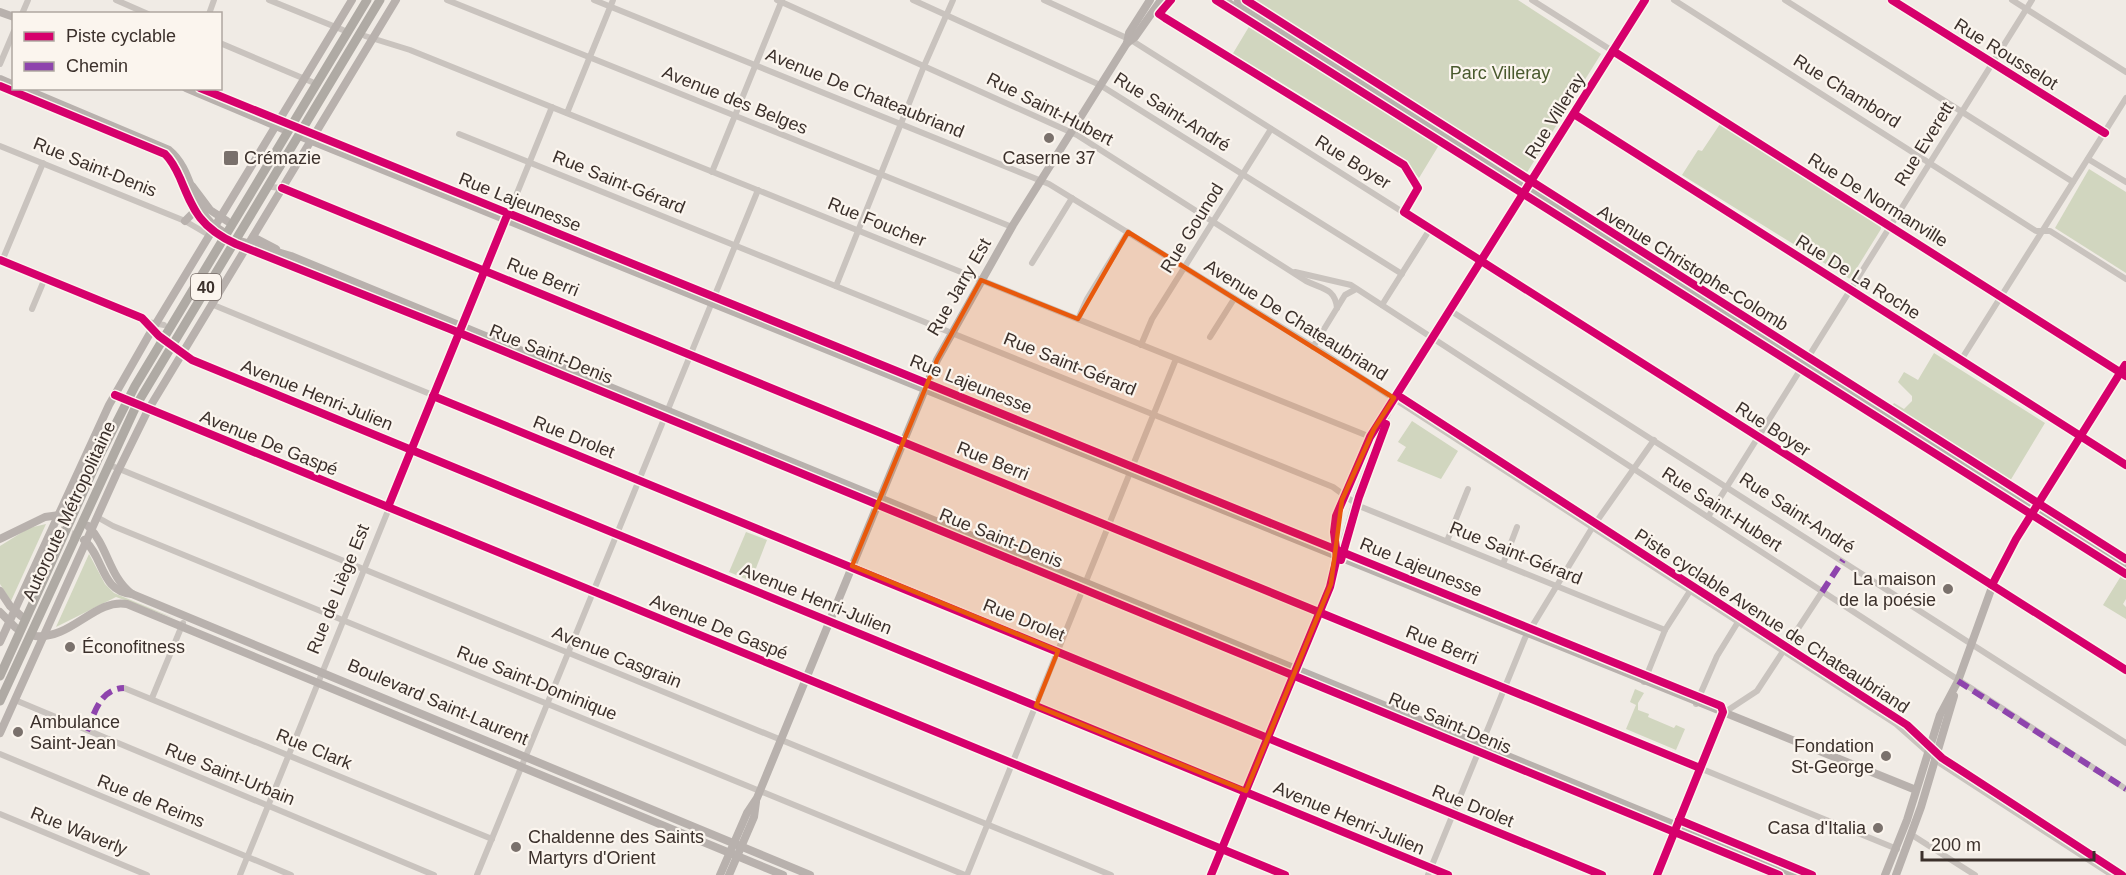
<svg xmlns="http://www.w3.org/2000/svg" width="2126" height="875" font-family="Arial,sans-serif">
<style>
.green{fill:#d1d6bf}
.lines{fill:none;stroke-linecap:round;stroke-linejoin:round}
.major-tunnel{stroke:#ccc6c0;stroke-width:8;stroke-dasharray:8 4;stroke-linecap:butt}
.minor{stroke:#c9c3be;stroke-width:6}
.major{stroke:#b8b1ad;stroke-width:8}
.highway-bridge{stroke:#afaaa4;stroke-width:9}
.quiet{stroke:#8e44ad;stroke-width:6;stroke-dasharray:12 6;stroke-linecap:butt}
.cycleway-casing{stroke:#fbf5ee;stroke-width:11}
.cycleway{stroke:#d6006c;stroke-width:8}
.marked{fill:#e8590c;fill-opacity:0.2;stroke:#e8590c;stroke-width:4.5;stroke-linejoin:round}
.poi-dot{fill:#7a716c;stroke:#fbf5ee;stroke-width:2}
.labels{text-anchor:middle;stroke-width:4.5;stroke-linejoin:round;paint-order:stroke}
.shield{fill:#fbf5ee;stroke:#756b66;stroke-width:1.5}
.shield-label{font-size:16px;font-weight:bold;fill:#3b302b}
.street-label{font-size:18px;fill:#3b302b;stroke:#fbf5ee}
.park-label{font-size:18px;fill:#4a5a2e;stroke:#fbf5ee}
.poi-label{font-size:18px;fill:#3b302b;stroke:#fbf5ee;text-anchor:start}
</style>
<rect width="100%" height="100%" fill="#f0ebe5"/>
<g class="green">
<path d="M1251,0H1518L1601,54L1526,174Z"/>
<path d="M1250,25L1439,145L1419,178L1406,164L1232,55Z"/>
<path d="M1720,124L1881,225V229L1850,279L1682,175L1698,150L1702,151Z"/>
<path d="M2089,169L2126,192V273L2055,228Z"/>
<path d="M1934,353L2045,423L2010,481L1892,406L1894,403L1904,409L1912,401V396L1898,382L1904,372L1918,380Z"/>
<path d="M1412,421L1458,451L1441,479L1397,461L1406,447L1398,442Z"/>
<path d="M46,524L11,601L0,584V546L29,528Z"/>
<path d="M746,532L767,540L751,581L729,572Z"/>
<path d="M89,554L105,584L114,593L176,619L116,597L56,627Z"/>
<path d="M2121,576L2126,580V599L2123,604L2126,607V619L2103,605Z"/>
<path d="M1635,689L1644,693L1638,703V710L1649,714L1648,717L1674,728L1676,725L1685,729L1676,750L1626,729L1636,705L1630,702Z"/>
</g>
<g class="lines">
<path class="major-tunnel" d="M60,530L80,537"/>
<g class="minor">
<path d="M116,0L148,14"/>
<path d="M269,0L343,30"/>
<path d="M447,0L1012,227"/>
<path d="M594,0L1049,184L1322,352L1896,724L1941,764L2112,875"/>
<path d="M777,0L1077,135L1306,281C1322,289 1335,288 1337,308"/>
<path d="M913,0L1100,85L1402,274"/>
<path d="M1044,0L1131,40L2126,670"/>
<path d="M1532,0L2126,376"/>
<path d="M1674,0L2036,231H2050L2126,279"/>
<path d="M1785,0L2073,182"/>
<path d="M1892,0L2105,133"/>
<path d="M2012,0L2126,72"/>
<path d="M22,14L28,0"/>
<path d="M209,14L214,0"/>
<path d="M365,36L410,50L1378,440"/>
<path d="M220,43L312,82"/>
<path d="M0,64L14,31"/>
<path d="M567,113L613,0"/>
<path d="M1574,114L2126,465"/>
<path d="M459,134L1333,487L1359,506L1665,630"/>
<path d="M0,146L185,221L209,235"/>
<path d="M2088,159L2126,182"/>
<path d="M712,172L782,0"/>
<path d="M272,187L289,189L1897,849"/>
<path d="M0,260L148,322L164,325"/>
<path d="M2,261L43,163"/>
<path d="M1032,263L1072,198"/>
<path d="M1295,272L1351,285L2126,789"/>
<path d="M836,286L924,66L953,0"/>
<path d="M211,304L1602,875"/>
<path d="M1382,305L1430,229"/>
<path d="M32,309L45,278"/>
<path d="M1451,311L2126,743"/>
<path d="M1078,319L1087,299L1128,232"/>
<path d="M1210,337L1234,299"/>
<path d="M1141,345L1152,319L1271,129"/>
<path d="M1313,347L1345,295L1356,289"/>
<path d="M175,348L192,360L1448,875"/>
<path d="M1961,360L2126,98"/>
<path d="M141,407L1285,875"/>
<path d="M112,466L1111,875"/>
<path d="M97,517L113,526L965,875"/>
<path d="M1708,517L2032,0"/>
<path d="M1447,541L1468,489"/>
<path d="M1337,557L1334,532L1338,509L1374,429L1478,269L1645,0"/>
<path d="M1503,564L1517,527"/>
<path d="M1644,682L1665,630L1690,591"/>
<path d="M124,688L492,839"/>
<path d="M152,698L183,623"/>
<path d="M15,700L434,875"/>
<path d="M1696,704L1717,656L1738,622"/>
<path d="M0,754L291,875"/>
<path d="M0,814L147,875"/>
<path d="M1912,835L1975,875"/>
<path d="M240,875L552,107"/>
<path d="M477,875L758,190"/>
<path d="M967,875L1176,359"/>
<path d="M1211,875L1330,587L1357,494L1388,413"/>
<path d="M1428,875L1525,638L1592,528L1654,440"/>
<path d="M1657,875L1722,714L1757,691L1822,592"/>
</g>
<g class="major">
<path d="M1224,0L1465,153L1532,190L2126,567"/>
<path d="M1238,0L1494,164"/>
<path d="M0,12L14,17"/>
<path d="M1127,43L1129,33L1150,0"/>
<path d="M0,79L14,85"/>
<path d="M22,88L169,150C196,172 189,213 222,231"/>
<path d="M186,88L283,129"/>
<path d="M302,137C840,355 1378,574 1916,790"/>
<path d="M192,186L210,210L227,221"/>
<path d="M185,221L198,208"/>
<path d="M253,237L276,249"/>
<path d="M240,241L291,256L1797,875"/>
<path d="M88,526C108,546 109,577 132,594L810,875"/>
<path d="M0,539L45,517L67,514"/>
<path d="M84,540C104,557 101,592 132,594"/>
<path d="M0,591L10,606L21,616"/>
<path d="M0,612L16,628"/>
<path d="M35,636C71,640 95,598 127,604L783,875"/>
<path d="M0,642L109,405L149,335L352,0"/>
<path d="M0,733L116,475L148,410L396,0"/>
<path d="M720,875L747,813L757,798L937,360L1013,225L1127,43L1135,37L1161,0"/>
<path d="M729,875L754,817L756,802"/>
<path d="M1885,875L1907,820L1940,715L1958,681L1996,576L2016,539L2126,364"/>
<path d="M1896,875L1921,807L1954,696"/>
</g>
<g class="highway-bridge">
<path d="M0,676L100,455L135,386L367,0"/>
<path d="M0,701L137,404L380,0"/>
</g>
<g class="quiet">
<path d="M1822,592L1843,560"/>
<path d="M1958,681L2126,789"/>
<path d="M87,731C95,712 100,689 124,688"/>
</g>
<g class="cycleway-casing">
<g id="cycleway">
<path d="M1171,0L1159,14L1165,18L1404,165L1418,188L1404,212L2126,670"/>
<path d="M1216,0L2126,574"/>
<path d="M1246,0L2126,559"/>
<path d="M1892,0L2105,133"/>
<path d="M1613,51L2126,376"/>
<path d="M0,86L165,154C172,161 176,169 180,178C194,212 201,228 236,244L450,329L1779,875"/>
<path d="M200,88L1721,706L1723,712L1657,875"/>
<path d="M1574,114L2126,465"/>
<path d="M282,188L1700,768"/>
<path d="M0,260L142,318L159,336L192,360L1448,875"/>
<path d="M115,395L1285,875"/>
<path d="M433,396L1602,875"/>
<path d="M1402,398L1907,725L1942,758L2122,875"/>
<path d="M388,507L506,218"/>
<path d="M1341,560L1359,497L1386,424"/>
<path d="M1992,585L2016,539L2125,365"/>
<path d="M1679,820L1812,875"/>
<path d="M1211,875L1330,587L1337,557L1334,532L1336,516L1370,437L1645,0"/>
</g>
</g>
<use href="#cycleway" class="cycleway"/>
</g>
<path class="marked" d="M1128,232L1394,398L1374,429L1342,500L1331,584L1246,791L1036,706L1058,651L852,566L937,360L981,280L1078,319Z"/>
<g class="poi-dot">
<circle cx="1049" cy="138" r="6"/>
<rect x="223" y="150" width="16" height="16" rx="3"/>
<circle cx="1948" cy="589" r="6"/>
<circle cx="70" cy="647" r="6"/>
<circle cx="18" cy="732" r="6"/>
<circle cx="1886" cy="756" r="6"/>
<circle cx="1878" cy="828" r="6"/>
<circle cx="516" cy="847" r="6"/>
</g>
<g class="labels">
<rect class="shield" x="191" y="274" width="30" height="26" rx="4.5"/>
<g class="shield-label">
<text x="206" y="293">40</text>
</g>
<g class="street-label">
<text transform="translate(2006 54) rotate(32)" y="6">Rue Rousselot</text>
<text transform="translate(1847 91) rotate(32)" y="6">Rue Chambord</text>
<text transform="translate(865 93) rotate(22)" y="6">Avenue De Chateaubriand</text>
<text transform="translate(735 100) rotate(22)" y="6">Avenue des Belges</text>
<text transform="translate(1050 109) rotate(27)" y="6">Rue Saint-Hubert</text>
<text transform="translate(1172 112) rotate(32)" y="6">Rue Saint-André</text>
<text transform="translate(1555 116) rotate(-58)" y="6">Rue Villeray</text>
<text transform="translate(1924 144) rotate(-58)" y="6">Rue Everett</text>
<text transform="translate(1353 162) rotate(32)" y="6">Rue Boyer</text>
<text transform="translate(95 167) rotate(22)" y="6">Rue Saint-Denis</text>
<text transform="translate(619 182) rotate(22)" y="6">Rue Saint-Gérard</text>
<text transform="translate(1878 200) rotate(32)" y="6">Rue De Normanville</text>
<text transform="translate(520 202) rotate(22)" y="6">Rue Lajeunesse</text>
<text transform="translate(877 222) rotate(22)" y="6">Rue Foucher</text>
<text transform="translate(1192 228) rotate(-58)" y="6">Rue Gounod</text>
<text transform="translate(1693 268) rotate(32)" y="6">Avenue Christophe-Colomb</text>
<text transform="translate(543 277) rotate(22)" y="6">Rue Berri</text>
<text transform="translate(1858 277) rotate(32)" y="6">Rue De La Roche</text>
<text transform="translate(959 287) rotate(-60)" y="6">Rue Jarry Est</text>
<text transform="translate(1296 320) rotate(32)" y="6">Avenue De Chateaubriand</text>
<text transform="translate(551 354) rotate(22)" y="6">Rue Saint-Denis</text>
<text transform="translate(1070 364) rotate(22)" y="6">Rue Saint-Gérard</text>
<text transform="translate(971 384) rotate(22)" y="6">Rue Lajeunesse</text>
<text transform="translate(317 395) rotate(22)" y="6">Avenue Henri-Julien</text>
<text transform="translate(1773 429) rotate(33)" y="6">Rue Boyer</text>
<text transform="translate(574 437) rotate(22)" y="6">Rue Drolet</text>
<text transform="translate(269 443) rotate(22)" y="6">Avenue De Gaspé</text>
<text transform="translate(993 461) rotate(22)" y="6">Rue Berri</text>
<text transform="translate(1722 509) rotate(33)" y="6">Rue Saint-Hubert</text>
<text transform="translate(69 511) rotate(-65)" y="6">Autoroute Métropolitaine</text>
<text transform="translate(1797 513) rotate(33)" y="6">Rue Saint-André</text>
<text transform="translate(1001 538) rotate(22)" y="6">Rue Saint-Denis</text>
<text transform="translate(1516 553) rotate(22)" y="6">Rue Saint-Gérard</text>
<text transform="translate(1421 567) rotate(22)" y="6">Rue Lajeunesse</text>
<text transform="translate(338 589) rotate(-68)" y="6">Rue de Liège Est</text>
<text transform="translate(816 599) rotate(22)" y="6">Avenue Henri-Julien</text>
<text transform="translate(1024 620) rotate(22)" y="6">Rue Drolet</text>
<text transform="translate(1772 621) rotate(33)" y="6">Piste cyclable Avenue de Chateaubriand</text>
<text transform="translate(719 627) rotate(22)" y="6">Avenue De Gaspé</text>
<text transform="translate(1442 645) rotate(22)" y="6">Rue Berri</text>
<text transform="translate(617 657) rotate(22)" y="6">Avenue Casgrain</text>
<text transform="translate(537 683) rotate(22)" y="6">Rue Saint-Dominique</text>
<text transform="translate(438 702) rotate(23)" y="6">Boulevard Saint-Laurent</text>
<text transform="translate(1450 723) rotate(23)" y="6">Rue Saint-Denis</text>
<text transform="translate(314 749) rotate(22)" y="6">Rue Clark</text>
<text transform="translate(230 774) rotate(22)" y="6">Rue Saint-Urbain</text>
<text transform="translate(151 801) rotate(22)" y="6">Rue de Reims</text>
<text transform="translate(1473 806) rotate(22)" y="6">Rue Drolet</text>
<text transform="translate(1349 818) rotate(23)" y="6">Avenue Henri-Julien</text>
<text transform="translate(79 831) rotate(22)" y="6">Rue Waverly</text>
</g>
<g class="park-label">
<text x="1500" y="79">Parc Villeray</text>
</g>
<g class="poi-label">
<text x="244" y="164">Crémazie</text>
<text x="1049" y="164" text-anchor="middle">Caserne 37</text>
<text x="1936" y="585" text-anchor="end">La maison<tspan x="1936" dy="21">de la poésie</tspan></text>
<text x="82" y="653">Éconofitness</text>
<text x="30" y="728">Ambulance<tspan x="30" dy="21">Saint-Jean</tspan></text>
<text x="1874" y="752" text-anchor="end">Fondation<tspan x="1874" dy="21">St-George</tspan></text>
<text x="1866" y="834" text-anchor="end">Casa d'Italia</text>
<text x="528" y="843">Chaldenne des Saints<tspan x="528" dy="21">Martyrs d'Orient</tspan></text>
</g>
</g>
<rect x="12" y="12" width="210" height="78" fill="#fbf5ee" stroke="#aea6a0" stroke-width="1.5"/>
<rect x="24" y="32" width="30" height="9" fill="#d6006c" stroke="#aea6a0" stroke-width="1.5"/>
<text x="66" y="42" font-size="18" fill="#3b302b">Piste cyclable</text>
<rect x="24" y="62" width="30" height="9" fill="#8e44ad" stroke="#aea6a0" stroke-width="1.5"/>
<text x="66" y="72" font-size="18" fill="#3b302b">Chemin</text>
<path d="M1922 851v9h172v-9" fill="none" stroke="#3b302b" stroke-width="3"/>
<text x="1931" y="851" font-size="18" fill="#3b302b" stroke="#fbf5ee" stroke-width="4.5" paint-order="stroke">200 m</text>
</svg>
